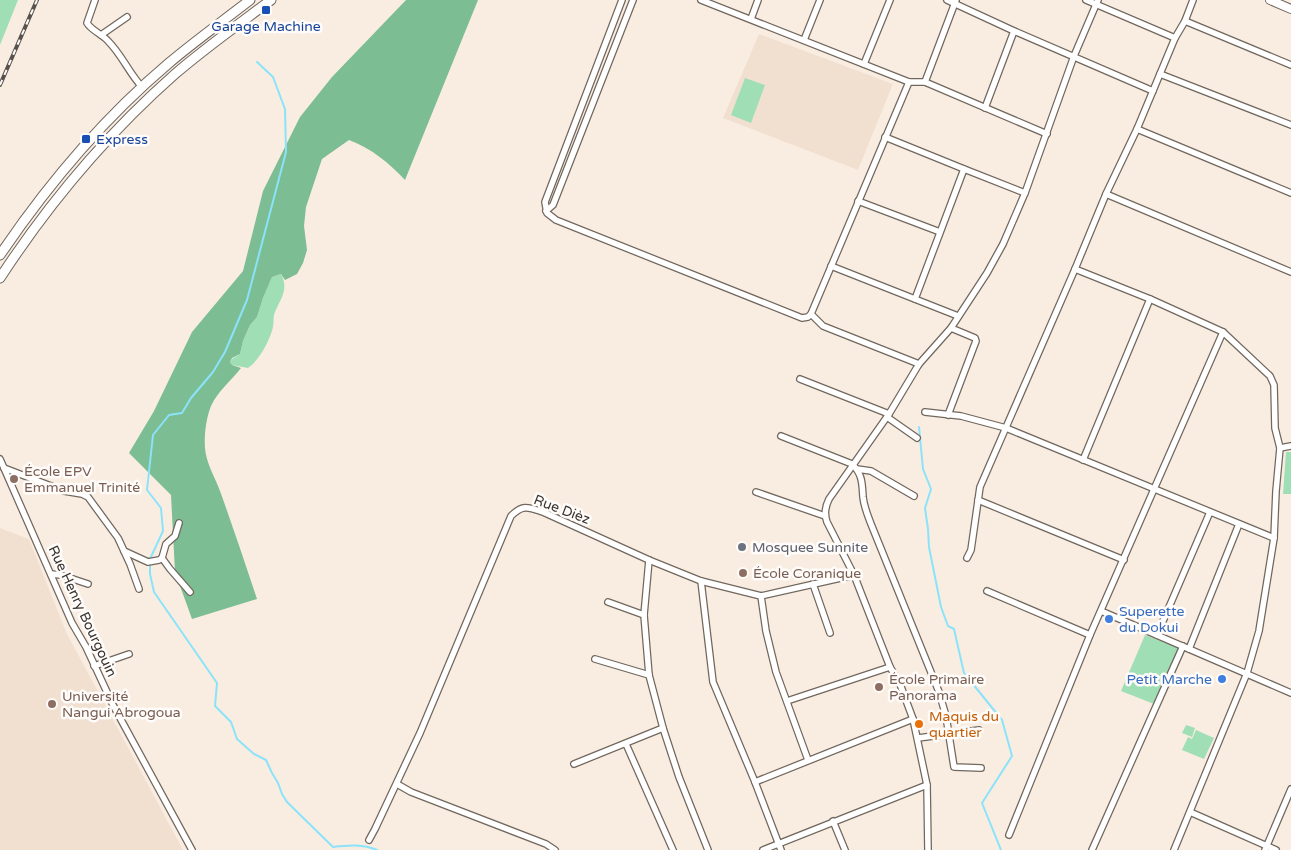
<svg xmlns="http://www.w3.org/2000/svg" width="1291" height="850" font-family="'Varela Round',sans-serif">
<style>
.built{fill:#f1e0d0}
.green{fill:#a0deb5}
.forest{fill:#7cbd93}
.lines{fill:none;stroke-linecap:round;stroke-linejoin:round}
.stream{stroke:#8be3fa;stroke-width:2}
.street-casing{stroke:#71675d;stroke-width:8}
.secondary-casing{stroke:#71675d;stroke-width:10}
.primary-casing{stroke:#71675d;stroke-width:11}
.street{stroke:#fff;stroke-width:5.5}
.secondary{stroke:#fff;stroke-width:8}
.primary{stroke:#fff;stroke-width:9}
.rail-casing{stroke:#57524d;stroke-width:4}
.rail{stroke:#fffcfa;stroke-width:2;stroke-dasharray:5.5;stroke-linecap:butt}
.transit-dot{fill:#1a4fb4;stroke:#fffcfa;stroke-width:2}
.education-dot{fill:#8d6e63;stroke:#fffcfa;stroke-width:2}
.worship-dot{fill:#6b7280;stroke:#fffcfa;stroke-width:2}
.shop-dot{fill:#3f7fe0;stroke:#fffcfa;stroke-width:2}
.food-dot{fill:#e8710a;stroke:#fffcfa;stroke-width:2}
.labels{text-anchor:middle;stroke-width:5;stroke-linejoin:round;paint-order:stroke}
.transit-label{font-size:14px;fill:#164399;stroke:#fffcfa}
.education-label{font-size:14px;fill:#785e54;stroke:#fffcfa;text-anchor:start}
.street-label{font-size:14px;fill:#393531;stroke:#fffcfa}
.worship-label{font-size:14px;fill:#5b616d;stroke:#fffcfa;text-anchor:start}
.shop-label{font-size:14px;fill:#366cbe;stroke:#fffcfa;text-anchor:start}
.food-label{font-size:14px;fill:#c56008;stroke:#fffcfa;text-anchor:start}
</style>
<rect width="100%" height="100%" fill="#f9ede2"/>
<g class="built">
<path d="M759,34L893,84L858,170L723,118Z"/>
<path d="M0,528L29,539L66,632L183,850H0Z"/>
</g>
<g class="green">
<path d="M0,0H18L0,45Z"/>
<path d="M745,78L765,85L751,123L731,115Z"/>
<path d="M281,274C289,289 281,298 275,312C273,316 274,322 273,327C270,340 259,361 248,368L232,365L230,362L232,359L240,354L243,341L250,325L257,317L263,298L272,277Z"/>
<path d="M1286,452H1291V494H1283Z"/>
<path d="M1145,635L1178,648L1154,704L1121,691Z"/>
<path d="M1186,725L1195,728L1192,737L1182,733Z"/>
<path d="M1196,730L1214,738L1204,759L1182,750L1188,737L1192,739Z"/>
</g>
<path class="forest" d="M406,0H478L405,180C388,162 372,149 349,140L322,159L306,207L304,226L307,250L303,263L297,274L285,280L281,274L272,277L263,298L257,317L250,325L243,341L240,354L232,358L230,362L232,365L241,368C231,381 218,391 211,406C206,418 204,436 205,448C206,463 215,477 220,491C233,527 245,563 257,599L192,619L175,572L171,495L129,453L154,411L192,332L243,271L263,191L300,117L332,77Z"/>
<g class="lines">
<g class="stream">
<path d="M919,427L923,469L931,489L925,508L928,529L929,547L941,607L948,626L954,629L964,673L1002,720L1012,756L982,803L1001,850"/>
<path d="M150,559L163,531L161,508L147,490L153,435L169,415L182,413L191,398L213,372L225,352L247,300L286,152L285,109L273,77L257,62"/>
<path d="M150,564V574L154,592L217,683L215,706L231,722L237,739L254,754L266,760L272,773L278,783L282,794L287,802L333,847C349,845 363,844 377,850"/>
</g>
<g class="street-casing">
<g id="street">
<path d="M95,0L87,23C92,31 102,34 108,41C122,55 129,73 142,87"/>
<path d="M622,0L545,202L547,213L556,220L802,318L808,317L811,314L909,82L701,0"/>
<path d="M947,0L1014,31L1153,91"/>
<path d="M1086,0L1175,38"/>
<path d="M751,19L758,0"/>
<path d="M1185,21L1291,65"/>
<path d="M101,35L127,17"/>
<path d="M804,40L820,0"/>
<path d="M864,64L890,0"/>
<path d="M1160,74L1291,125"/>
<path d="M909,82H925L1047,134"/>
<path d="M925,82L956,0"/>
<path d="M985,108L1014,31"/>
<path d="M1137,129L1291,193"/>
<path d="M885,137L964,169"/>
<path d="M1106,194L1291,272"/>
<path d="M858,201L940,232"/>
<path d="M546,211L553,205L633,0"/>
<path d="M831,266L958,316"/>
<path d="M1075,269L1150,299L1223,332L1270,376L1274,385L1275,428L1280,448L1276,491L1274,538L1259,631L1247,673L1174,850"/>
<path d="M915,299L964,169L1025,193"/>
<path d="M811,314L823,326L919,364"/>
<path d="M800,379L889,414"/>
<path d="M925,412L961,416L1006,428L1274,538"/>
<path d="M948,415L976,341L975,338L951,328"/>
<path d="M887,417L917,438"/>
<path d="M781,436L852,464C863,475 862,484 863,497C864,507 868,516 871,524L939,692L946,716L954,767L981,768"/>
<path d="M1280,448L1291,446"/>
<path d="M0,459L72,623L86,647L113,705L192,850"/>
<path d="M1083,460L1150,299"/>
<path d="M4,468L64,491L82,494L88,497L118,538L130,564L139,589"/>
<path d="M857,469L871,471L914,496"/>
<path d="M756,492L825,516"/>
<path d="M978,500L1124,560"/>
<path d="M124,551L148,562L159,560L162,558L166,544L175,536L179,523"/>
<path d="M162,558L170,569L190,592"/>
<path d="M967,558L971,550L980,487L1075,269L1106,194L1137,129L1175,38L1185,21L1193,0"/>
<path d="M649,560L644,615L649,675L663,728L679,777L708,850"/>
<path d="M51,574L61,575L88,584"/>
<path d="M701,581L713,682L755,782L781,850"/>
<path d="M813,584L830,633"/>
<path d="M987,591L1090,635"/>
<path d="M761,596L766,631L776,672L808,760"/>
<path d="M608,602L644,615"/>
<path d="M1101,611L1291,693"/>
<path d="M1157,635L1210,512"/>
<path d="M1189,649L1239,524"/>
<path d="M595,659L649,675"/>
<path d="M94,666L129,654"/>
<path d="M787,701L890,667"/>
<path d="M918,738L979,730"/>
<path d="M626,744L673,850"/>
<path d="M574,764L663,728"/>
<path d="M755,782L913,719"/>
<path d="M397,784L411,792L546,844L555,850"/>
<path d="M1190,812L1276,850"/>
<path d="M833,821L845,850"/>
<path d="M1009,835L1090,635L1223,332"/>
<path d="M369,840L375,829L420,733L511,516C523,504 528,507 543,512L649,560L701,581L761,596L854,575"/>
<path d="M763,850L927,785"/>
<path d="M928,850L927,785L913,719L900,684L890,667L854,575L827,522C824,514 825,507 829,499L889,414L919,364L951,328L987,273L1003,244L1025,193L1074,56L1098,0"/>
<path d="M1092,850L1183,646"/>
<path d="M1265,850L1291,789"/>
</g>
</g>
<g class="secondary-casing">
<path id="secondary" d="M1270,0L1291,9"/>
</g>
<g class="primary-casing">
<g id="primary">
<path d="M0,255C48,184 104,118 169,63C195,41 223,21 250,0"/>
<path d="M0,278C49,203 107,134 175,74C205,48 239,24 271,0"/>
</g>
</g>
<use href="#street" class="street"/>
<use href="#secondary" class="secondary"/>
<use href="#primary" class="primary"/>
<g class="rail-casing">
<path id="rail" d="M0,85L37,0"/>
</g>
<use href="#rail" class="rail"/>
</g>
<g class="transit-dot">
<rect x="261" y="5" width="10" height="10" rx="2.5"/>
<rect x="81" y="134" width="10" height="10" rx="2.5"/>
</g>
<g class="education-dot">
<circle cx="14" cy="479" r="5"/>
<circle cx="743" cy="573" r="5"/>
<circle cx="879" cy="687" r="5"/>
<circle cx="52" cy="704" r="5"/>
</g>
<circle class="worship-dot" cx="742" cy="547" r="5"/>
<g class="shop-dot">
<circle cx="1109" cy="619" r="5"/>
<circle cx="1222" cy="679" r="5"/>
</g>
<circle class="food-dot" cx="919" cy="724" r="5"/>
<g class="labels">
<g class="transit-label">
<text x="266" y="31">Garage Machine</text>
<text x="96" y="144" text-anchor="start">Express</text>
</g>
<g class="education-label">
<text x="24" y="476">École EPV<tspan x="24" dy="16">Emmanuel Trinité</tspan></text>
<text x="753" y="578">École Coranique</text>
<text x="889" y="684">École Primaire<tspan x="889" dy="16">Panorama</tspan></text>
<text x="62" y="701">Université<tspan x="62" dy="16">Nangui Abrogoua</tspan></text>
</g>
<g class="street-label">
<text transform="translate(562 509) rotate(21)" y="5">Rue Dièz</text>
<text transform="translate(83 611) rotate(65)" y="5">Rue Henry Bourgouin</text>
</g>
<g class="worship-label">
<text x="752" y="552">Mosquee Sunnite</text>
</g>
<g class="shop-label">
<text x="1119" y="616">Superette<tspan x="1119" dy="16">du Dokui</tspan></text>
<text x="1212" y="684" text-anchor="end">Petit Marche</text>
</g>
<g class="food-label">
<text x="929" y="721">Maquis du<tspan x="929" dy="16">quartier</tspan></text>
</g>
</g>
</svg>
